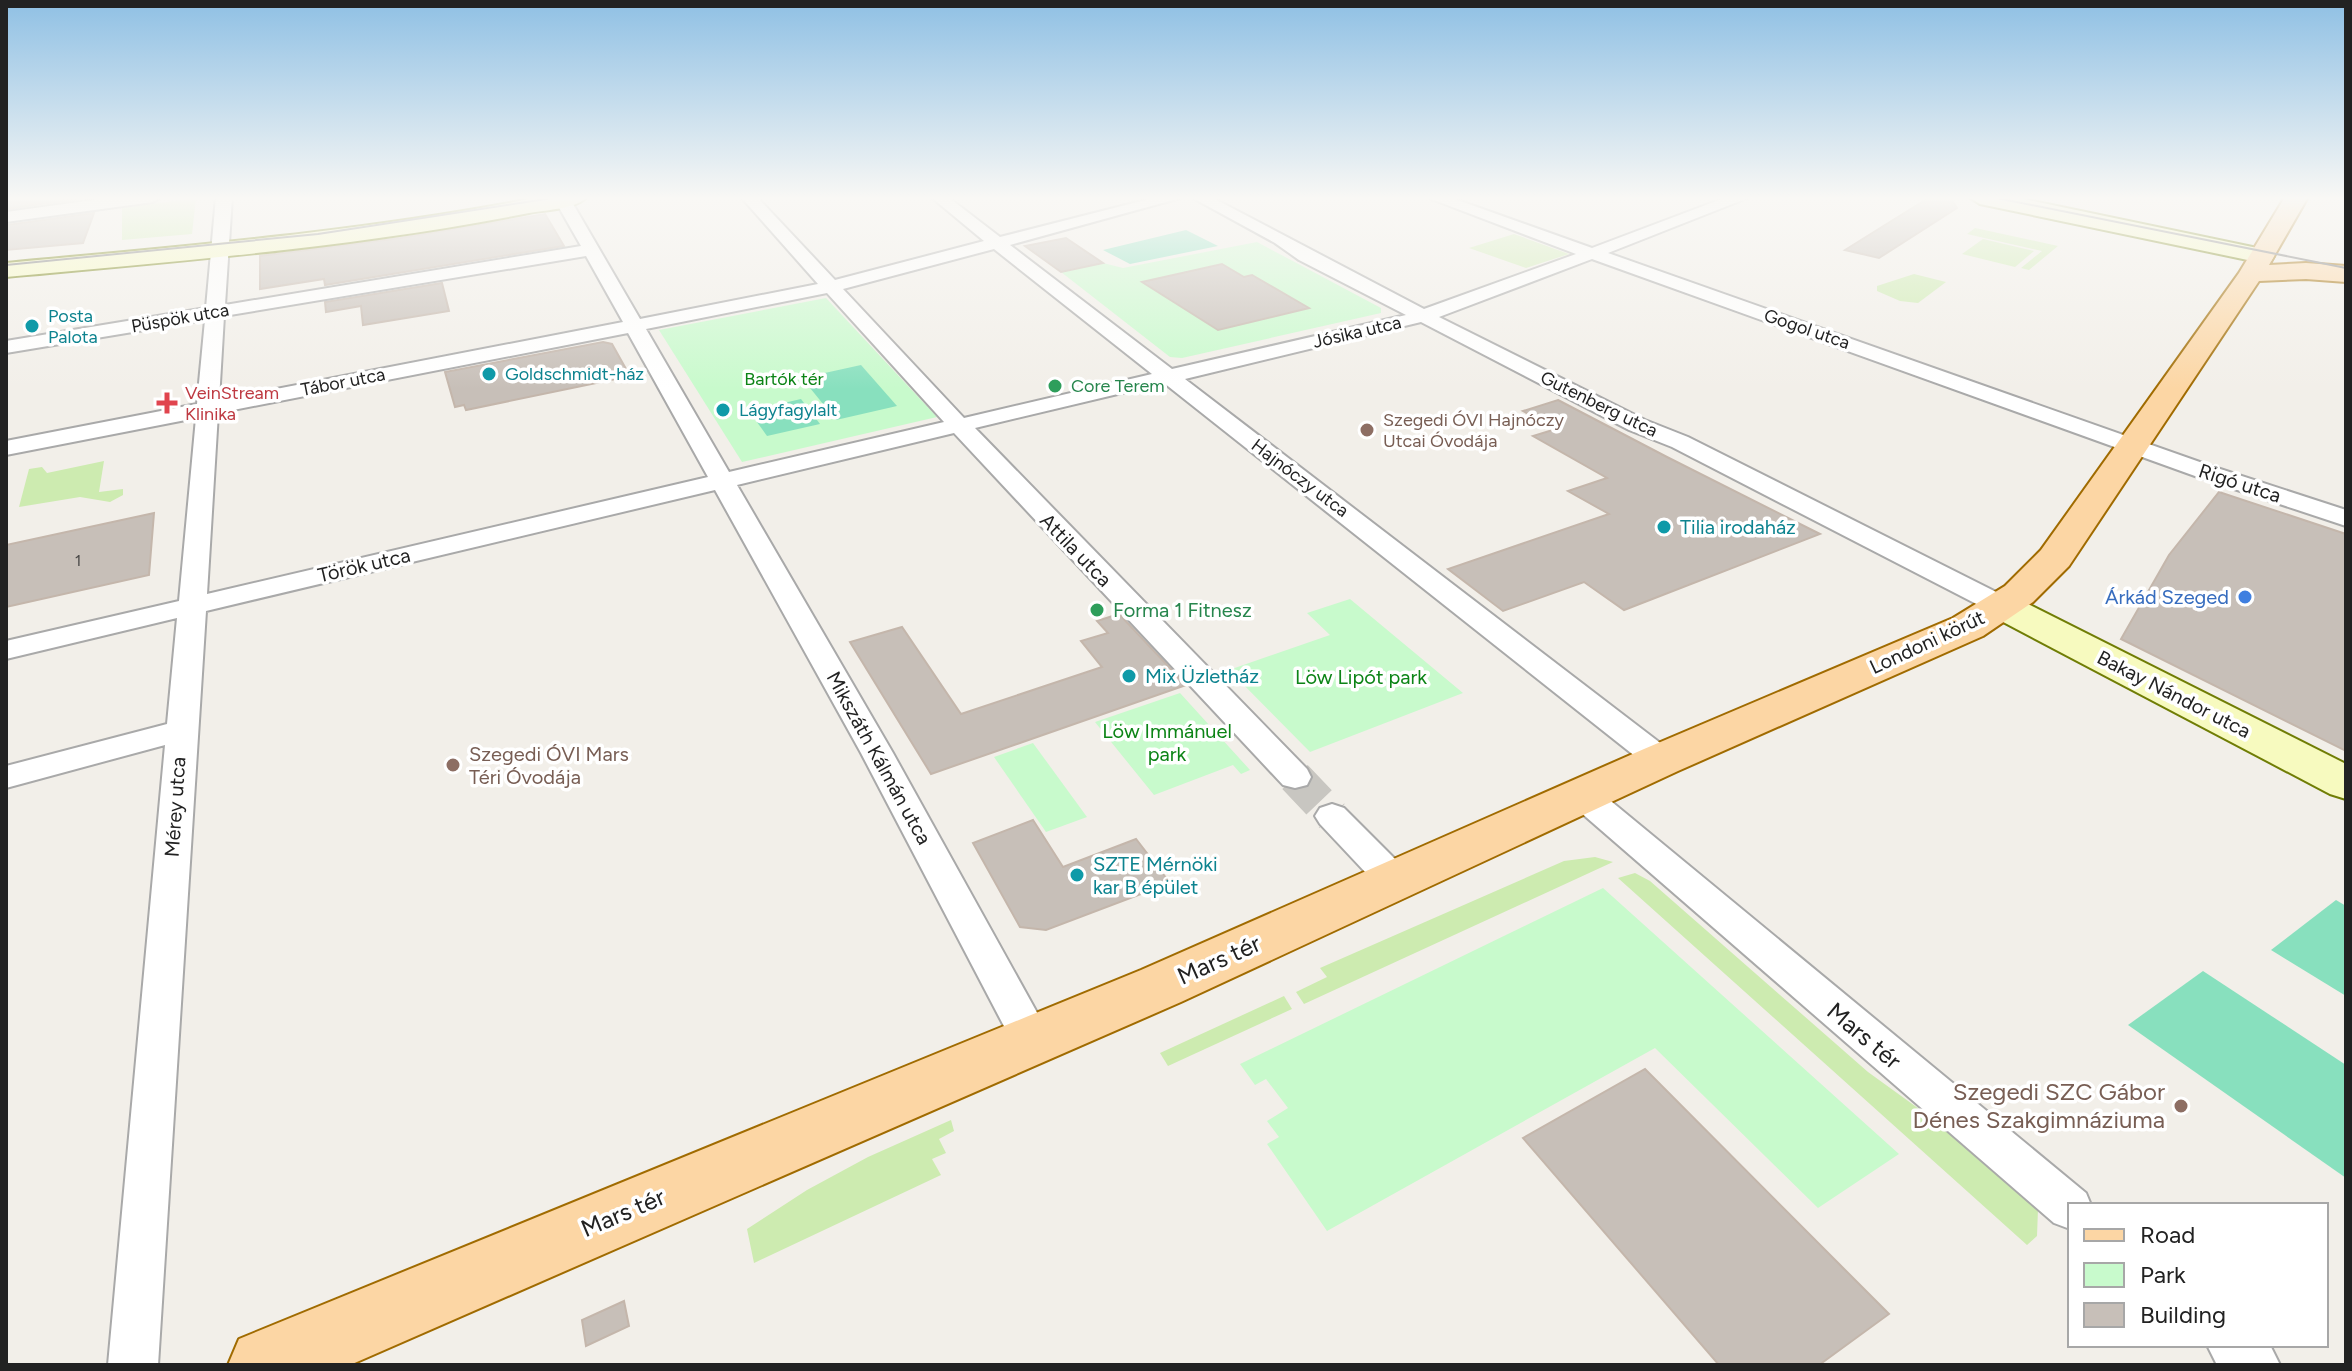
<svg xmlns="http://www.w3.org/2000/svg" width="2352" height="1371" font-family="Figtree,sans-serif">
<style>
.grass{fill:#cdebb0}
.park{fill:#c8facc}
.pitch{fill:#88e0be}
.building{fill:#c7bfb8;stroke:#c4b6ab;stroke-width:2}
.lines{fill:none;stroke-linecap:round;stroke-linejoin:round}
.street-tunnel{stroke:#c8c6c1;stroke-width:35;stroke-dasharray:35 18;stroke-linecap:butt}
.street-casing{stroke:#a9a9a9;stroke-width:4}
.secondary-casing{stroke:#707d05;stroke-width:4}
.primary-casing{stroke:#a06b00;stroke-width:4}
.street{fill:#fff;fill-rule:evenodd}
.secondary{fill:#f7fabf;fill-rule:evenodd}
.primary{fill:#fcd6a4;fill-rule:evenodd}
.tram{stroke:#707070;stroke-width:2}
.culture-dot{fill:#0f9aa8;stroke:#fff;stroke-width:3}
.leisure-dot{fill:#2e9e5b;stroke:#fff;stroke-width:3}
.health-dot{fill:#e0444e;stroke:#fff;stroke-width:3}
.education-dot{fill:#8d6e63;stroke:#fff;stroke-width:3}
.shop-dot{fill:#3f7fe0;stroke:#fff;stroke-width:3}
.labels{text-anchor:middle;stroke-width:7;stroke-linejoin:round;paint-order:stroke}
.number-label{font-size:16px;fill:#4b4948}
.far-culture-label{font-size:18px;fill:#0d838f;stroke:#fff;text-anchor:start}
.far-street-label{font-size:18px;fill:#222;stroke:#fff}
.far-park-label{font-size:18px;fill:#0c8416;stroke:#fff}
.far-leisure-label{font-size:18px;fill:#27864d;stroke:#fff;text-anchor:start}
.far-health-label{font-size:18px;fill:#be3a42;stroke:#fff;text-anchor:start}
.far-education-label{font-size:18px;fill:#785e54;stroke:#fff;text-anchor:start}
.street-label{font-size:20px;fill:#222;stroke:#fff}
.culture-label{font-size:20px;fill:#0d838f;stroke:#fff;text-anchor:start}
.shop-label{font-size:20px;fill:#366cbe;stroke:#fff;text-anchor:end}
.leisure-label{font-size:20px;fill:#27864d;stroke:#fff;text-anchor:start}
.park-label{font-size:20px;fill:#0c8416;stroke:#fff}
.education-label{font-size:20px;fill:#785e54;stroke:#fff;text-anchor:start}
.near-street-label{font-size:24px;fill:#222;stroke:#fff}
.near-education-label{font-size:24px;fill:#785e54;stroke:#fff;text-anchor:end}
</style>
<rect width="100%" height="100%" fill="#f2efe9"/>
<g class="grass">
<path d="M196,198L192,234L122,240V208Z"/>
<path d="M1975,228L2058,246L2029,270L2021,268L2042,251L1967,234Z"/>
<path d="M1514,234L1569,254L1526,268L1469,248Z"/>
<path d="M1983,239L2034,251L2015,267L1962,254Z"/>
<path d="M1914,274L1946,282L1918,303L1900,301L1877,291V286Z"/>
<path d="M104,461L99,492L123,489V495L110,502L80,497L19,507L29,469L42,467L47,473Z"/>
<path d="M1595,857L1613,862L1304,1004L1296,992L1327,977L1320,968L1564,861Z"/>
<path d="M1635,873L1650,881L1868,1072L1980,1153L2038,1209L2037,1236L2027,1245L1618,878Z"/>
<path d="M1284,996L1292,1009L1168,1066L1160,1053Z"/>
<path d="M951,1120L954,1131L939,1139L946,1153L932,1159L941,1175L754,1263L747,1229L807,1190L868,1157Z"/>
</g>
<g class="park">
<path d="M1257,242L1381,308V313L1182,358L1170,357L1061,272L1103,263L1123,268Z"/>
<path d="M826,298L937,417L742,462L659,330Z"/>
<path d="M1350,599L1463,693L1310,752L1229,670L1330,635L1307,613Z"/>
<path d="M1180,693L1250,770L1241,774L1233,765L1154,795L1095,722Z"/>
<path d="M1033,743L1087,817L1046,832L994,757Z"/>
<path d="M1603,888L1899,1154L1818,1208L1655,1048L1327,1231L1267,1144L1279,1137L1267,1121L1288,1108L1266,1079L1255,1085L1240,1064Z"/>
</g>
<g class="pitch">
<path d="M1186,230L1218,246L1130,264L1103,250Z"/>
<path d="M861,365L897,406L836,420L802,378Z"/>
<path d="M801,399L820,424L767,436L749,411Z"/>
<path d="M2336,900L2346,906V996L2271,950Z"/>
<path d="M2203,971L2346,1065V1178L2128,1025Z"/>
</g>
<g class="building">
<path d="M6,197H90L6,209Z"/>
<path d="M1930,197H1950L1957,208L1879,258L1845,250Z"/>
<path d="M94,213L83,243L6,250V225Z"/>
<path d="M545,214L564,246L325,285L324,279L260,289V256L400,238Z"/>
<path d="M1066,238L1103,263L1061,272L1025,246Z"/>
<path d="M1222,264L1244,277L1252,275L1309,308L1218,330L1142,282Z"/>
<path d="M442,283L449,311L363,325L361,306L326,312L325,302Z"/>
<path d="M603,342L612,344L630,376L466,410L464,405L455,407L445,372Z"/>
<path d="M1558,400L1667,457L1820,534L1624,610L1584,582L1503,611L1448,569L1609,514L1568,491L1607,478L1533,436L1556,429L1523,411Z"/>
<path d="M2219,492L2346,534V751L2121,639L2169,555Z"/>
<path d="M154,513L149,575L6,607V545Z"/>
<path d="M1119,614L1186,685L931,774L850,642L902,627L961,714L1102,667L1081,641L1108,633L1097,621Z"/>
<path d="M1033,820L1063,867L1136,839L1170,883L1046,930L1020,927L973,843Z"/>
<path d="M1645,1069L1889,1314L1819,1365H1719L1523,1138Z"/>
<path d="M624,1301L629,1326L586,1346L582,1320Z"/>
</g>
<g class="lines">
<path class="street-tunnel" d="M1295,777L1332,816"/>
<g class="street-casing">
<g id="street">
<path d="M115,197H160L153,202L6,222V212Z"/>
<path d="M216,197H232L225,305L581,246L553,197H569L640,319L818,284L741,197H757L835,280L984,241L931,197H948L1000,237L1157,197H1184L1010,245L1172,369L1406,315L1299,260L1275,243L1191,197H1211L1424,309L1576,254L1426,197H1449L1592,248L1727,197H1750L1608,253L2211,466L2346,510V526L2195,476L1592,259L1439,317L1645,420L1688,437L2012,600L2016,606L2012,612L2002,614L1992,612L1672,447L1629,430L1421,322L1185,379L1672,752L1677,760L1672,768L1661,771L1650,768L1164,383L975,428L1307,769L1311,777L1307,785L1295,788L1283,785L954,433L737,485L893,753L1045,1027L1051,1039L1045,1051L1031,1056L1017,1051L861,753L715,490L206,611L158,1365H108L165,745L6,788V766L167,724L177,618L6,659V641L179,601L196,418L6,455V441L197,404L205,320L6,353V341L206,308ZM994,249L1152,374L964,418L843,289ZM586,256L623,322L219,400L224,316ZM827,293L944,422L729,472L646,329ZM628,333L708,477L207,594L218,413Z"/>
<path d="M1583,785L1595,788L2086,1193L2091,1205H2070V1229L2054,1223L1571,804L1566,796L1571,788Z"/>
<path d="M1332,804L1344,808L1408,872L1413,881L1408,890L1395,894L1382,890L1320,824L1315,816L1320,808Z"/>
<path d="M2207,1345H2270L2280,1365H2217Z"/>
</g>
</g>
<g class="secondary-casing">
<g id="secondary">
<path d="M540,197H587C576,209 545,210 529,213C357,247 181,261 6,277V263C185,246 364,232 540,197Z"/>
<path d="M1969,197H2014L2262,249L2271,251L2274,256L2271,261L2262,263L1980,204Z"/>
<path d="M2002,594L2016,598L2346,764V799L2330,794L1988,614L1983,606L1988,598Z"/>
</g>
</g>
<g class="primary-casing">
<path id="primary" d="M2285,197H2308L2269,265L2306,263L2346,266V282L2306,279L2259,281L2069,566L2033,602L1983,636L1678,771L1181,1002L350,1365H228L239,1339L1141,970L1644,749L1953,618L2005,586L2041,550L2239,273Z"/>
</g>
<use href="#street" class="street"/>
<use href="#secondary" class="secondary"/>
<use href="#primary" class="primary"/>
<g class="tram">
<path d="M1992,197L2346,268"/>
<path d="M6,265L318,234L559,197"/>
</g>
</g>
<linearGradient id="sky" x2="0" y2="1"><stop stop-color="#8fc0e4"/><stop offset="0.51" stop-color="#f9f8f5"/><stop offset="1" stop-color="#f9f8f5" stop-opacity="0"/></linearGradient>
<rect width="2352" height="389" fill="url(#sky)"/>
<g class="culture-dot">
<circle cx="32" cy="326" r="8"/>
<circle cx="489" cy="374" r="8"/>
<circle cx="723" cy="410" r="8"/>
<circle cx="1664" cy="527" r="8"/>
<circle cx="1129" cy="676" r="8"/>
<circle cx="1077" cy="875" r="8"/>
</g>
<g class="leisure-dot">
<circle cx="1055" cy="386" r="8"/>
<circle cx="1097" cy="610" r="8"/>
</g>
<path class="health-dot" d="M163 391h8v8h8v8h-8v8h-8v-8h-8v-8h8z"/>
<g class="education-dot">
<circle cx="1367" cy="430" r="8"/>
<circle cx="453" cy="765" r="8"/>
<circle cx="2181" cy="1106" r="8"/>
</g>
<circle class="shop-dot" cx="2245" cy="597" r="8"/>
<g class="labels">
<g class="number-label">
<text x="78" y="566">1</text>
</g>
<g class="far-culture-label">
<text x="48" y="322">Posta<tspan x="48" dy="21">Palota</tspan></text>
<text x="505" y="380">Goldschmidt-ház</text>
<text x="739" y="416">Lágyfagylalt</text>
</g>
<g class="far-street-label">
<text transform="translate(180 318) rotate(-10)" y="6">Püspök utca</text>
<text transform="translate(1807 329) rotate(19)" y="6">Gogol utca</text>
<text transform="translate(1357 332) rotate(-13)" y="6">Jósika utca</text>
<text transform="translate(343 382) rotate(-11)" y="6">Tábor utca</text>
<text transform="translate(1599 404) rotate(26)" y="6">Gutenberg utca</text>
<text transform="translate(1300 478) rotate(37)" y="6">Hajnóczy utca</text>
</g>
<g class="far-park-label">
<text x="784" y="385">Bartók tér</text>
</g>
<g class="far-leisure-label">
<text x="1071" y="392">Core Terem</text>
</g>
<g class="far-health-label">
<text x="185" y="399">VeinStream<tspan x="185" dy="21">Klinika</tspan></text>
</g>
<g class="far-education-label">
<text x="1383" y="426">Szegedi ÓVI Hajnóczy<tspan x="1383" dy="21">Utcai Óvodája</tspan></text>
</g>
<g class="street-label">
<text transform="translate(2240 483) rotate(18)" y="7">Rigó utca</text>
<text transform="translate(1076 550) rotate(46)" y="7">Attila utca</text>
<text transform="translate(364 565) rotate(-13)" y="7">Török utca</text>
<text transform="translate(1927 642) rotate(-25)" y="7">Londoni körút</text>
<text transform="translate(2174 694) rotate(27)" y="7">Bakay Nándor utca</text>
<text transform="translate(879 758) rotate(61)" y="7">Mikszáth Kálmán utca</text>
<text transform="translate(175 807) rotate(-86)" y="7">Mérey utca</text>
</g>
<g class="culture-label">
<text x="1680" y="534">Tilia irodaház</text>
<text x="1145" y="683">Mix Üzletház</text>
<text x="1093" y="871">SZTE Mérnöki<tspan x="1093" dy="23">kar B épület</tspan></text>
</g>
<g class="shop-label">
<text x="2229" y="604">Árkád Szeged</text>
</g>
<g class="leisure-label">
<text x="1113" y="617">Forma 1 Fitnesz</text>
</g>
<g class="park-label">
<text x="1361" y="684">Löw Lipót park</text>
<text x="1167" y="738">Löw Immánuel<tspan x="1167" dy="23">park</tspan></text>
</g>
<g class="education-label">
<text x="469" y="761">Szegedi ÓVI Mars<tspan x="469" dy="23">Téri Óvodája</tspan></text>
</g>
<g class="near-street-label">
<text transform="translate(1219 960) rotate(-24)" y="8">Mars tér</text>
<text transform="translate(1864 1036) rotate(40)" y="8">Mars tér</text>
<text transform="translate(623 1213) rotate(-23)" y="8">Mars tér</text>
</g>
<g class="near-education-label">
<text x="2165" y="1100">Szegedi SZC Gábor<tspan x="2165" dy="28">Dénes Szakgimnáziuma</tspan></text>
</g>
</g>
<rect width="2352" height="1371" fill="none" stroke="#222222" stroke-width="16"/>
<rect x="2068" y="1203" width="260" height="144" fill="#ffffff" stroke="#a7a7a7" stroke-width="2"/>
<rect x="2084" y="1229" width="40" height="12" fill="#fcd6a4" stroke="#a7a7a7" stroke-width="2"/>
<text x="2140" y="1243" font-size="24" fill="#222222">Road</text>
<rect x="2084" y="1263" width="40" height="24" fill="#c8facc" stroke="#a7a7a7" stroke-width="2"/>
<text x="2140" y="1283" font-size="24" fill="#222222">Park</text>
<rect x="2084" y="1303" width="40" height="24" fill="#c7bfb8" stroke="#a7a7a7" stroke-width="2"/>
<text x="2140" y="1323" font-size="24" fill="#222222">Building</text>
</svg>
